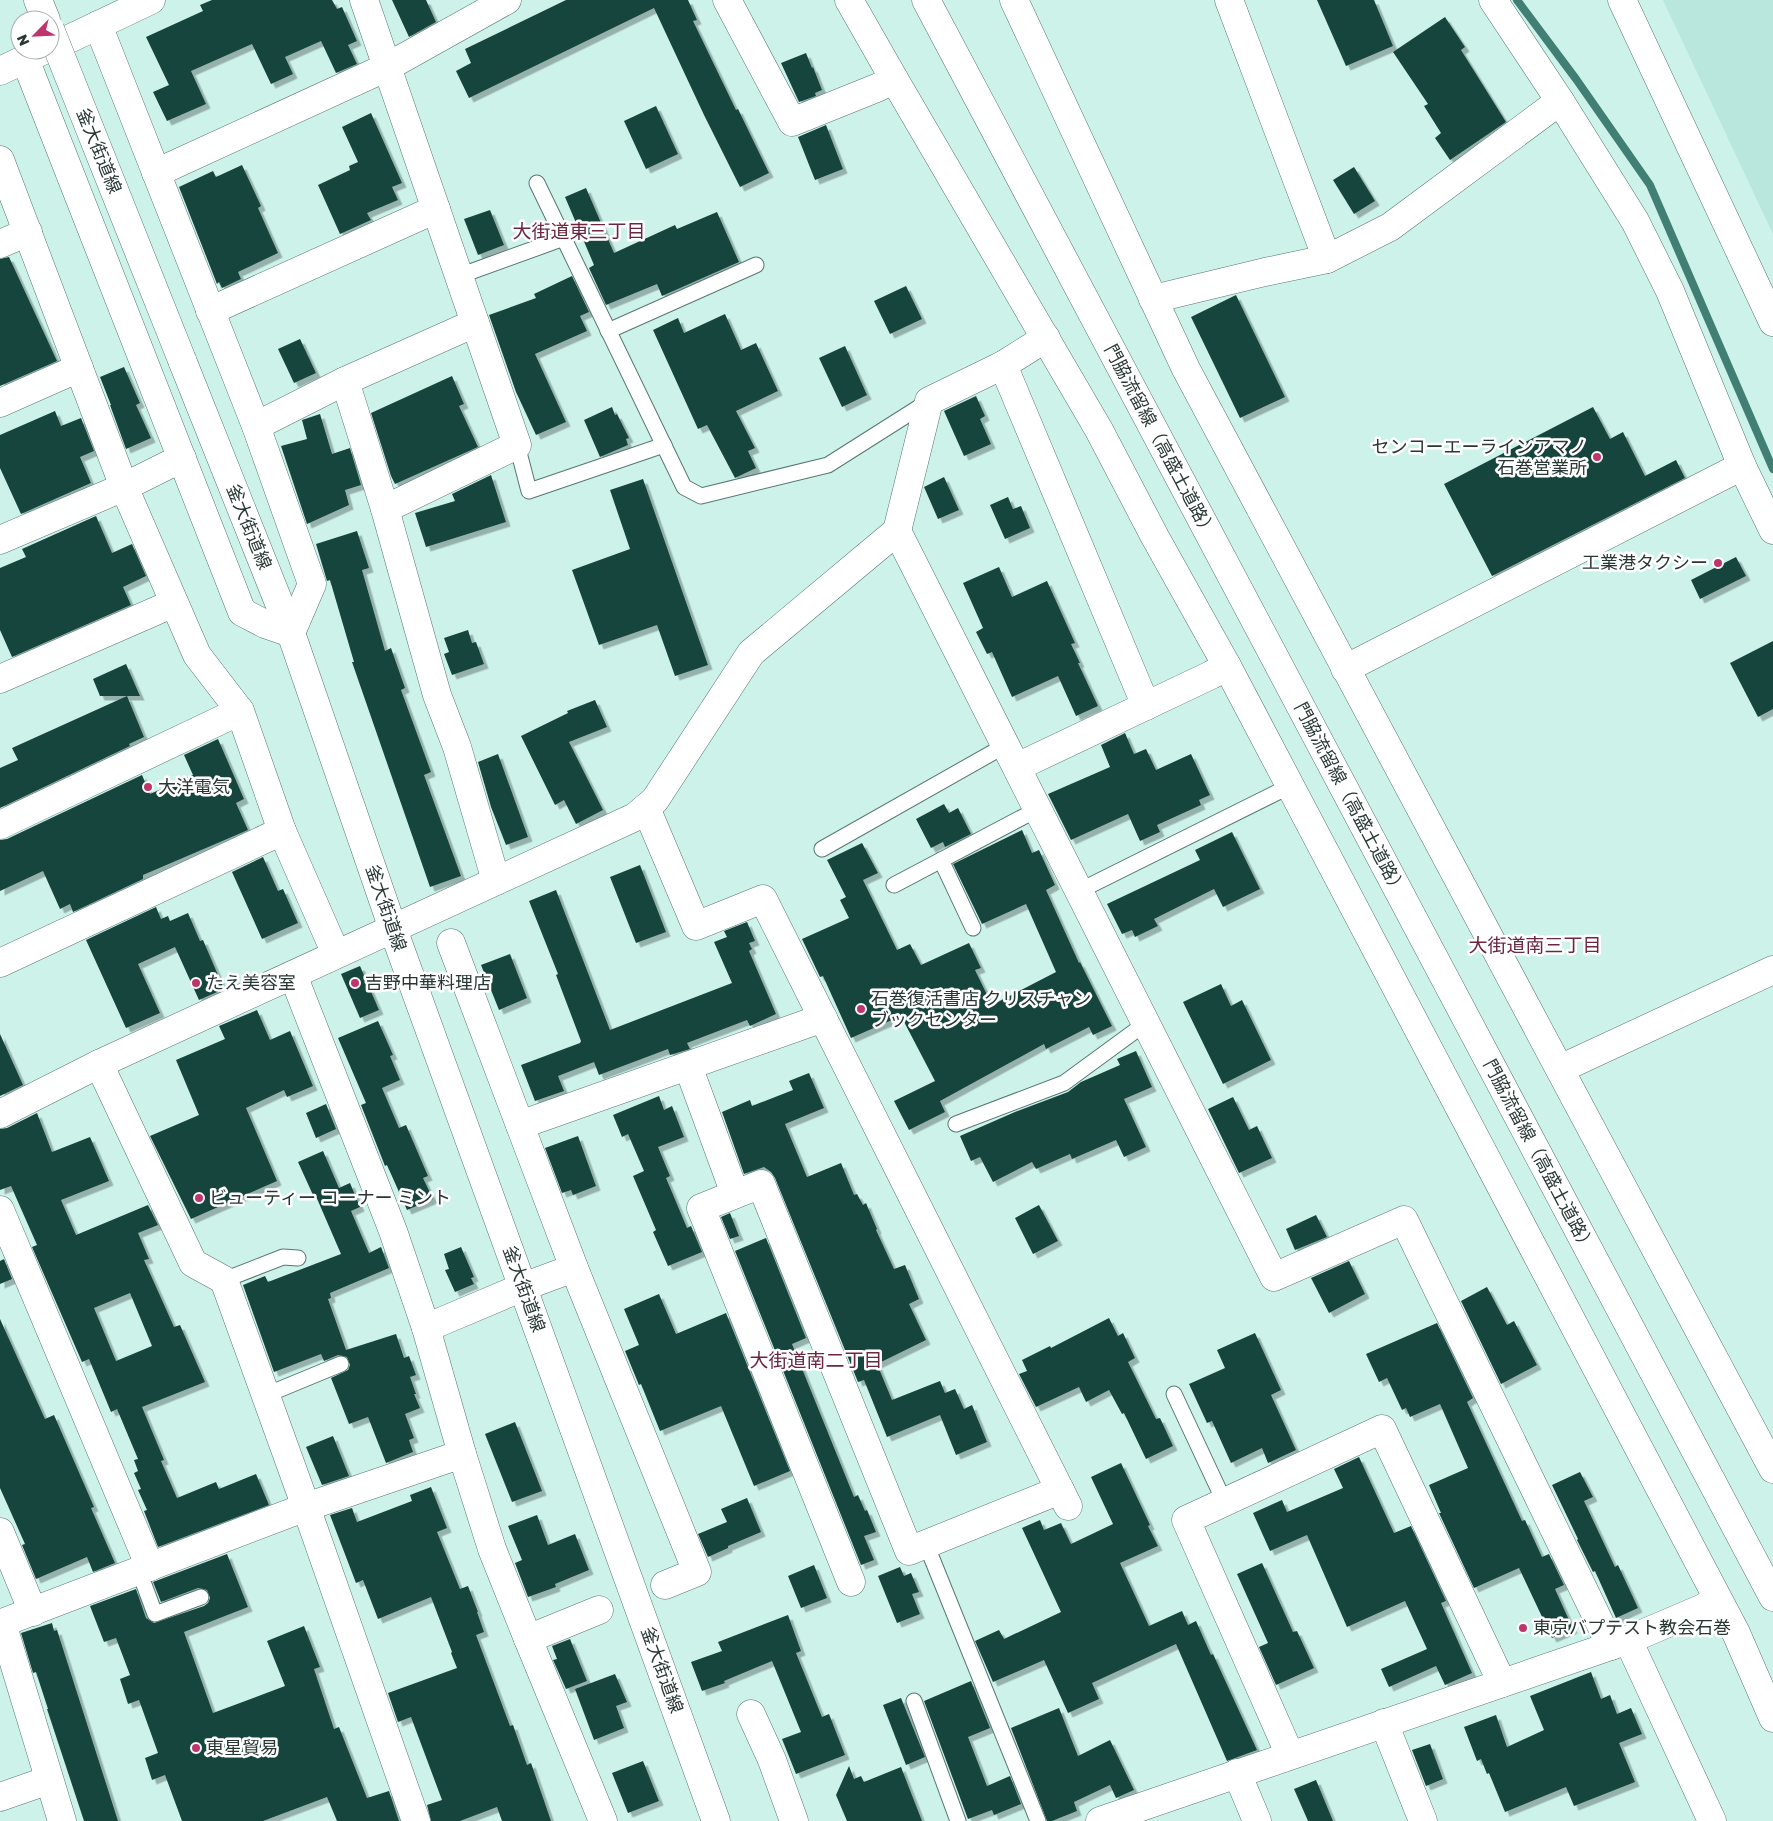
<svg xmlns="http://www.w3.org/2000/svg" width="1773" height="1821" font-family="'Golos Text','Noto Sans JP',sans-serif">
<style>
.built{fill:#b9e7de}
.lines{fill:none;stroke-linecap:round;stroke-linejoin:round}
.stream{stroke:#417f74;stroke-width:8}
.building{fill:#18443d;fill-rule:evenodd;filter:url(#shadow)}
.lane-casing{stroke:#567871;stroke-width:17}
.street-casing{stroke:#567871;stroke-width:29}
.secondary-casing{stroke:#567871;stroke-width:29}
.lane{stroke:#fff;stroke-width:15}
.street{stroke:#fff;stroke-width:28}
.secondary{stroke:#fff;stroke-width:28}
.secondary-bridge-casing{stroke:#567871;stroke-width:29;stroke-linecap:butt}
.secondary-bridge{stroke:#fff;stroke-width:28}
.poi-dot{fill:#bf346c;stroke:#fff;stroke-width:2}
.labels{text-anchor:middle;stroke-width:5;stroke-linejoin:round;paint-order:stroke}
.street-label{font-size:18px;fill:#283734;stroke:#fff}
.poi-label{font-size:18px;fill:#283734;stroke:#fff;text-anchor:start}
.neighbourhood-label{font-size:19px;fill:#6b273f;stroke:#fff}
</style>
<defs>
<filter id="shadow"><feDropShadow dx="4.5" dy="4.5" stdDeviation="0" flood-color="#0004"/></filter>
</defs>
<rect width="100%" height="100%" fill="#ccf2ea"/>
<path class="built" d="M1663,0H1773V234Z"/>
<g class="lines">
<path class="stream" d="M1517,0L1576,79L1650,185L1773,469"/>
</g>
<g class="building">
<path d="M212,0H332L337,9L342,7L357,41L348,45L357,64L336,73L321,41L285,57L293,74L271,84L252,44L191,71L206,104L167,121L153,92L169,85L146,37L203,11L200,5Z"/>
<path d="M392,0H426L436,22L409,37Z"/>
<path d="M566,0H688L697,20L693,21L736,110L738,109L769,173L740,187L704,115L654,8L469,98L456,71L471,63L465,49Z"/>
<path d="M1317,0H1374L1393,46L1346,66Z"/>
<path d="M1445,17L1465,47L1461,50L1506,122L1450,160L1435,138L1441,133L1424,106L1428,104L1393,52Z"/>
<path d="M806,53L812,68L813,67L822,90L815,93L816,96L799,102L781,63Z"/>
<path d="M656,106L678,154L646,169L624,121Z"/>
<path d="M371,113L402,183L392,187L398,200L367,213L371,220L340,234L318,185L350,170L349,166L358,162L342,127Z"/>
<path d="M826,125L843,169L815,180L798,137Z"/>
<path d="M242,165L261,206L258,208L278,253L238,272L241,279L222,288L219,282L217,284L179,187L213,171L216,177Z"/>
<path d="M1354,167L1375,201L1354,214L1333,180Z"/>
<path d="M586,188L614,253L675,225L677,229L717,212L739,262L662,296L657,284L606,305L589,268L594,265L565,197Z"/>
<path d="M490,210L504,245L478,255L464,219Z"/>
<path d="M9,257L57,361L0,386V259Z"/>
<path d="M572,276L589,312L580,316L587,331L535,354L566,422L536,435L516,392L489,315L536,298L534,294Z"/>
<path d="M906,286L922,319L890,334L874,301Z"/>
<path d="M1236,295L1285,397L1240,418L1191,317Z"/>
<path d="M725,314L741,350L756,343L778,391L736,411L755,448L748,451L756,468L735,478L707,425L698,429L653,330L678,318L684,333Z"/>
<path d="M300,339L316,373L294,383L278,349Z"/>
<path d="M845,346L867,395L842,407L819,358Z"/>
<path d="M124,367L140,403L136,405L151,438L126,449L110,405H111L100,377Z"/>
<path d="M452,376L464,404L459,406L478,447L395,484L391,476L371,413Z"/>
<path d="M976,396L985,416L980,419L991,444L964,456L944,411Z"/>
<path d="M612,407L615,415L617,414L629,438L626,439L628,445L600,457L584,420Z"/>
<path d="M1593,407L1610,439L1623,432L1645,476L1676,460L1685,478L1492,576L1444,484Z"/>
<path d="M55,411L61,426L81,418L94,451L80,457L91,483L21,514L0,468V435Z"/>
<path d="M320,414L332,454L350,448L361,485L345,490L349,505L307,524L281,446L307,439L302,420Z"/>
<path d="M491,475L506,522L426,547L415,513L455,501L452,494Z"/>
<path d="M944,477L959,510L938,519L924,487Z"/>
<path d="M643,479L708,665L675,676L657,625L599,645L572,570L630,549L610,490Z"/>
<path d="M1008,497L1013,509L1021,506L1030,528L1005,539L990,505Z"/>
<path d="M96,516L112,553L132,544L146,576L123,587L131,605L12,657L0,630V568L26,557L22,549Z"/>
<path d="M357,531L369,568L362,570L385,651L391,648L405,688L401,690L431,772L424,775L461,876L430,887L352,662H354L330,580L327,581L316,544Z"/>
<path d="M1736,557L1746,576L1700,599L1691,580Z"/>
<path d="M999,567L1012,597L1047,581L1075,643L1071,644L1080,663H1078L1098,706L1076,716L1058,676L1012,697L992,652L987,654L976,632L983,628L963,583Z"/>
<path d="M468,630L472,643L476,642L484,664L452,675L444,654L449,652L444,638Z"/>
<path d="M1773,641V709L1758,717L1730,663Z"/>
<path d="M126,664L140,696H100L93,679Z"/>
<path d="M127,696L144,737L129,744L130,746L0,808V768L18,760L12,748Z"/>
<path d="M595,700L607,727L569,742L603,810L576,824L564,800L555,805L521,736L568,713L567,711Z"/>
<path d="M1125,733L1134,754L1146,749L1156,770L1191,754L1210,795L1199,800L1201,805L1157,825L1160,832L1140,841L1128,814L1071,840L1048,794L1110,767L1101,745Z"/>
<path d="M218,739L244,799L236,803L248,830L143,875V879L73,912L70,904L60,909L43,871L0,891V840L7,839L142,775L150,794L193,775L184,755Z"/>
<path d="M498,754L528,837L506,845L491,807L478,762Z"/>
<path d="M944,804L949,813L958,808L971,834L945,847L943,842L931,848L916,819Z"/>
<path d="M1022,830L1032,853L1039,850L1055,885L1046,890L1079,963L1080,962L1112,1026L1093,1035L1089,1027L1046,1049L1044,1044L940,1101L945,1112L909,1130L894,1101L935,1081L901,1016L851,1038L823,976L820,977L802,939L849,918L840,900L846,897L827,860L862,843L878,873L863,880L897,950L910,944L921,965L969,943L981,968L975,970L992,1005L1056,972L1026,904L982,924L953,864Z"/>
<path d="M1232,832L1260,889L1223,907L1214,889L1154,919L1158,926L1135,937L1132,930L1122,934L1107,904L1200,860L1195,850Z"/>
<path d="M263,857L278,891L283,889L298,923L262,939L232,872Z"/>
<path d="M640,865L666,932L636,943L610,877Z"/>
<path d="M556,890L610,1030L732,983L714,942L727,937L724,931L747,922L755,941L749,943L752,949L749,951L776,1014L750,1026L747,1020L687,1043L690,1049L670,1055L668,1049L599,1075L594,1062L558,1076L564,1091L535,1101L521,1065L580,1043L581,1041L556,975L558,974L529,901Z"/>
<path d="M156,907L161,919L168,916L170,921L188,913L200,941L203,940L224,989L199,1000L175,947L138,964L160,1013L126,1028L86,940Z"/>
<path d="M510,954L527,998L499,1010L481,965Z"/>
<path d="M360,966L379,1010L360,1018L341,974Z"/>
<path d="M1221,984L1231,1006L1242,1000L1271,1060L1223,1084L1183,1002Z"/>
<path d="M257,1010L270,1040L290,1031L313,1086L287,1097L284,1090L246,1108L277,1181L191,1219L150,1136L199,1115L176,1060L225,1039L219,1026Z"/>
<path d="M378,1021L393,1055L390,1056L400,1080L382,1088L399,1128L406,1125L428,1176L423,1178L433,1199L407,1210L387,1165L385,1166L361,1105L366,1103L338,1038Z"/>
<path d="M0,1034L23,1085L0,1096Z"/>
<path d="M1136,1051L1152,1087L1124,1099L1146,1147L1124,1157L1116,1140L1072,1159L1070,1154L1036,1169L1032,1162L993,1182L980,1157L971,1161L960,1136L1015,1112L1068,1092L1081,1082L1120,1065L1117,1059Z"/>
<path d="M809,1073L824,1108L785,1124L807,1177L841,1163L854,1195L857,1194L863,1205L866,1203L877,1229L876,1230L894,1269L905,1265L919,1299L909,1304L926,1340L877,1364L892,1400L940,1381L945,1393L955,1389L964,1409L972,1405L987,1442L956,1455L940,1415L887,1437L864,1380L858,1382L775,1178L771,1172L764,1167L744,1174L722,1112L750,1100L752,1106L793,1090L789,1081Z"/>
<path d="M659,1096L664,1110L672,1106L684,1137L658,1147L670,1176L666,1178L687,1228L691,1226L702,1252L668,1266L653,1232L656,1230L633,1176L644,1171L628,1134L622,1137L613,1115Z"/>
<path d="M1233,1097L1249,1130L1257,1126L1272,1158L1239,1173L1208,1109Z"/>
<path d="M326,1104L336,1129L316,1138L306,1113Z"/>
<path d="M37,1113L52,1152L90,1137L109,1181L61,1200L76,1235L148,1205L158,1225L138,1233L149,1259L144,1260L174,1327L180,1325L205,1382L142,1407L164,1460L161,1461L177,1498L216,1482L219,1489L256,1474L269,1505L158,1547L144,1511L147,1510L138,1490L141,1489L134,1473L138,1471L134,1460L138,1459L117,1409L111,1412L89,1359L82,1362L32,1247L37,1245L11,1186L0,1190V1129L7,1128ZM130,1293L152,1346L116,1361L94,1308Z"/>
<path d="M578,1136L596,1186L573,1195L571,1190L562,1193L545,1148Z"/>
<path d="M323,1151L339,1188L350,1183L360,1207L351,1211L369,1253L381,1247L389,1268L330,1293L331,1298L328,1299L346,1350L396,1334L404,1358L409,1356L416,1375L410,1377L416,1394H414L420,1408L405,1414L414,1438L409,1440L413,1452L386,1463L368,1417L349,1424L331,1378L348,1370L350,1365L347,1357L338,1355L324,1361L321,1354L274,1372L243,1285L265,1276L268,1282L341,1254L315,1194L313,1195L298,1162Z"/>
<path d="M1039,1205L1058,1241L1033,1254L1015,1218Z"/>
<path d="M730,1213L739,1236L730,1239L721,1217Z"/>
<path d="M1316,1215L1327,1237L1295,1250L1286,1229Z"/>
<path d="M766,1238L806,1338L792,1344L854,1497L858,1495L865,1511L867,1510L876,1532L864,1536L874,1560L861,1565L735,1251Z"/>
<path d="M461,1247L474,1277L471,1278L474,1284L455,1292L445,1270L449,1269L444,1254Z"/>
<path d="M4,1259L12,1279L0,1284V1261Z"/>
<path d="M1349,1261L1365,1294L1329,1313L1311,1278Z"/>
<path d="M1487,1287L1507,1325L1514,1321L1537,1365L1501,1384L1461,1301Z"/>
<path d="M659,1294L676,1334L726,1313L790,1471L754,1486L721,1406L660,1431L641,1384L639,1385L625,1351L639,1345L624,1309Z"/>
<path d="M1109,1318L1118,1336L1123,1333L1135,1358L1128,1362L1156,1419L1160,1418L1173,1446L1146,1459L1124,1413L1122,1414L1109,1390L1086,1402L1079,1387L1036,1407L1019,1374L1027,1371L1022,1360L1050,1346L1051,1348Z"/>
<path d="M0,1319L45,1419L54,1415L94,1507L91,1508L115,1563L93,1572L87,1557L36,1579L22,1545L25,1544L0,1488Z"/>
<path d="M1437,1323L1473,1398L1467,1402L1522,1521L1525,1520L1542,1557L1549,1554L1564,1585L1555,1589L1573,1629L1552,1638L1519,1568L1474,1588L1439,1513H1441L1429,1485L1468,1468L1440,1404L1410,1417L1406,1408L1402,1410L1387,1378L1379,1382L1366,1354Z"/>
<path d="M1255,1333L1281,1390L1271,1395L1296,1450L1268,1463L1262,1448L1231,1463L1212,1421L1207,1423L1189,1384L1225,1368L1217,1350Z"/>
<path d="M515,1422L542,1491L512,1502L485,1434Z"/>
<path d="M333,1436L349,1476L322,1485L306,1447Z"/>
<path d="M1359,1457L1394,1533L1411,1526L1446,1601L1441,1603L1472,1673L1445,1685L1436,1666L1389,1687L1381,1669L1427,1649L1405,1601L1347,1627L1307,1535L1270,1551L1253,1513L1282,1500L1287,1512L1343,1488L1334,1469Z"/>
<path d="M1121,1463L1150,1525L1148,1526L1158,1546L1120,1563L1149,1626L1182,1611L1188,1625L1196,1621L1211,1655L1213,1654L1257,1750L1227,1761L1176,1644L1092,1683L1099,1699L1068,1713L1044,1660L993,1682L975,1641L999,1630L1004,1639L1061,1612L1022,1528L1040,1520L1044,1530L1061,1523L1071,1544L1113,1524L1091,1477Z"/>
<path d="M1580,1472L1593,1497L1584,1501L1615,1567L1618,1565L1638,1608L1616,1618L1595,1571L1593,1572L1577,1540L1578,1539L1552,1485Z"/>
<path d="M431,1487L447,1528L437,1532L460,1589L468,1586L478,1612H477L484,1632L476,1635L510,1726L513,1725L527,1765L531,1763L551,1821H502L497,1807L460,1821H431L427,1805L442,1800L411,1717L398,1722L388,1693L457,1668L451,1653L452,1652L431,1597L378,1619L363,1580L356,1583L330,1515L352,1508L357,1522L412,1501L410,1495Z"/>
<path d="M747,1498L761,1532L728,1546V1548L708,1557L698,1534L727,1522L721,1509Z"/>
<path d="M537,1515L548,1545L575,1534L589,1570L555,1584L556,1587L528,1597L515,1563L522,1560L508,1526Z"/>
<path d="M227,1554L248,1607L184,1632L213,1713L285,1686L267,1641L304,1626L320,1667L314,1669L334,1729L339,1727L367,1798L389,1791L399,1821H337L327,1797L263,1821H182L165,1775L152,1780L145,1758L158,1753L139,1700L128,1704L120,1679L130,1675L116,1638L104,1642L90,1606L136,1589L146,1618L154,1623L204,1606L208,1603L210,1598L207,1590L198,1588L161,1602L153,1582Z"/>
<path d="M1262,1563L1293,1632L1297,1631L1314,1668L1276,1685L1259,1647L1268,1643L1237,1574Z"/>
<path d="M814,1565L827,1598L801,1608L788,1576Z"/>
<path d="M900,1567L904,1576L911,1573L919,1592L912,1594L920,1614L897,1623L878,1576Z"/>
<path d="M788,1615L801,1651L796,1653L822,1717L829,1714L845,1755L796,1774L782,1739L801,1732L772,1661L724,1681L725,1683L702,1691L691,1662L722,1651L718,1642Z"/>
<path d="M52,1623L54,1631L57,1630L118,1821H84L47,1709H48L36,1672L33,1673L21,1633Z"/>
<path d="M570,1639L587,1681L566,1689L553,1660L557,1659L552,1646Z"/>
<path d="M1591,1672L1601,1699L1610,1695L1617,1714L1631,1708L1642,1734L1619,1743L1635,1782L1574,1806L1566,1787L1505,1812L1489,1773L1487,1774L1481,1759L1477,1761L1464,1727L1496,1715L1507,1747L1544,1730L1530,1696Z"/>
<path d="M615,1674L627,1702L616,1706L624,1728L594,1740L575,1689Z"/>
<path d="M971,1681L990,1728L968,1737L987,1786L1010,1776L1021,1804L994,1815L992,1810L968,1819L924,1701Z"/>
<path d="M901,1698L925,1757L906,1765L883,1705Z"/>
<path d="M1059,1708L1078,1756L1110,1740L1134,1790L1116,1798L1110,1785L1074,1802L1077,1811L1052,1821H1047L1011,1728Z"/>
<path d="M1430,1744L1443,1779L1426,1786L1412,1750Z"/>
<path d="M643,1761L659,1801L628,1813L612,1773Z"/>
<path d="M849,1766L854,1779L861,1776L864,1782L901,1767L922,1821H847L836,1795Z"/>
<path d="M1316,1780L1333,1821H1308L1294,1789Z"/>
</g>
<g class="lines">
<g class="lane-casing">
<g id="lane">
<path d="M537,183L684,487L701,496L828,465L929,401"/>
<path d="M459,276L564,238"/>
<path d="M608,331L756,265"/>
<path d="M517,445L529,491L664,445"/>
<path d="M822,849L1006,745"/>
<path d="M941,860L973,928"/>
<path d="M894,885L1038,809"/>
<path d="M1079,891L1290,786"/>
<path d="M956,1124L1064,1083L1146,1023"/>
<path d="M224,1280L283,1257L298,1258"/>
<path d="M1174,1394L1225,1503"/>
<path d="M266,1395L341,1364"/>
<path d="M926,1544L1038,1821"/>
<path d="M139,1571L155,1614L201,1597"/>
<path d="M914,1701L958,1821"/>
</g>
</g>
<g class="street-casing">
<g id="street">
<path d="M364,0L517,445L385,509"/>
<path d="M727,0L792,122L879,87L894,79"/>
<path d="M849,0L894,79L1099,430L1155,537L1227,666L1736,1633L1773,1718"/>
<path d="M1014,0L1186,369L1773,1469"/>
<path d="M1229,0L1327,259"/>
<path d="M1493,0L1560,101L1635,221L1670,291L1742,466L1773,530"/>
<path d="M50,48L151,0"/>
<path d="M25,59L242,612L265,624L291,633L312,584L256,426L98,25"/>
<path d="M0,71L42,51"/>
<path d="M0,160L124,487L197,655L240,711L282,831L336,954"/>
<path d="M156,173L387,67L507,0"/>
<path d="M0,244L28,232"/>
<path d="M1153,299L1265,272L1327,259L1390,227L1560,101"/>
<path d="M210,311L436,209"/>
<path d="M1003,365L1146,706"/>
<path d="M345,381L385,509L437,695L457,747L496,881"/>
<path d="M0,403L79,368"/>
<path d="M256,426L345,381L475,323"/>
<path d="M897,531L1274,1277L1404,1220L1611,1646"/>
<path d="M0,540L124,487L182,458"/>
<path d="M1345,669L1742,466"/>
<path d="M0,679L174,603"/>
<path d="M1017,767L1211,675L1227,666"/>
<path d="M646,808L696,926L763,899L1068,1506"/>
<path d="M0,825L240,711"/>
<path d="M451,943L574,1268L697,1572L665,1585"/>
<path d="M0,963L282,831"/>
<path d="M293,975L393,1231L426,1328L462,1454"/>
<path d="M99,1064L193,1263L224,1280L306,1507L416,1821"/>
<path d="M688,1066L735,1194"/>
<path d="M1560,1069L1773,970"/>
<path d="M0,1114L99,1064L635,817L655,800L751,653L897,531L929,401L1003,365L1046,338"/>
<path d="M520,1125L823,1018"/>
<path d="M0,1210L150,1567"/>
<path d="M426,1328L523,1287L574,1268"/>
<path d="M0,1532L33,1612"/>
<path d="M851,1582L701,1208L761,1184L909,1551L1060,1490"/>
<path d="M528,1639L603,1821"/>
<path d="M1628,1640L1712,1821"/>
<path d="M751,1714L772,1760L794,1821"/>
<path d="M1384,1723L1423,1821"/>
<path d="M1290,1755L1186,1520L1382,1429L1502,1683"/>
<path d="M1237,1773L1257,1821"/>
<path d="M0,1797L49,1780"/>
<path d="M62,1821L2,1623L306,1507L462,1454L492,1549L528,1639L599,1610"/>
<path d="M1100,1821L1628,1640L1703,1608L1717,1600"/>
</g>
</g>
<g class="secondary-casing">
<g id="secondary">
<path d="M38,0L46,20"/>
<path d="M926,0L1773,1597"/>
<path d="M1622,0L1773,322"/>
<path d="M182,360L291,633L393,929L716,1821"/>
</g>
</g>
<use href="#lane" class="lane"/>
<use href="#street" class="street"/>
<use href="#secondary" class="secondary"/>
<g class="secondary-bridge-casing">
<path id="secondary-bridge" d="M50,29L182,360"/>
</g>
<use href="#secondary-bridge" class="secondary-bridge"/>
</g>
<g class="poi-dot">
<circle cx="1597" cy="457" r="5"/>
<circle cx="1718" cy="563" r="5"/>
<circle cx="148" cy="787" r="5"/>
<circle cx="196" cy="983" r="5"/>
<circle cx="355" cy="983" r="5"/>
<circle cx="861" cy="1009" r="5"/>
<circle cx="199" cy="1198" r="5"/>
<circle cx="1523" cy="1628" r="5"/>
<circle cx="196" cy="1748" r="5"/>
</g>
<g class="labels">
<g class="street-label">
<text transform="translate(99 151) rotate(68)" y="6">釜大街道線</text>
<text transform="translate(1160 441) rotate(62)" y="6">門脇流留線（高盛土道路）</text>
<text transform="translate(249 527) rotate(68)" y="6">釜大街道線</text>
<text transform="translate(1350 799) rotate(62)" y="6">門脇流留線（高盛土道路）</text>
<text transform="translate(386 908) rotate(71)" y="6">釜大街道線</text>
<text transform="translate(1539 1156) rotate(62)" y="6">門脇流留線（高盛土道路）</text>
<text transform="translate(524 1289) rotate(70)" y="6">釜大街道線</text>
<text transform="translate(662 1670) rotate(70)" y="6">釜大街道線</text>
</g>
<g class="poi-label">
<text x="1587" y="453" text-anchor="end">センコーエーラインアマノ<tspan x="1587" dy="21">石巻営業所</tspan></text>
<text x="1708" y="569" text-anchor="end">工業港タクシー</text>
<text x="158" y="793">大洋電気</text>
<text x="206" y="989">たえ美容室</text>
<text x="365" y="989">吉野中華料理店</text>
<text x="871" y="1005">石巻復活書店 クリスチャン<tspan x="871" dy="21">ブックセンター</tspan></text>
<text x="209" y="1204">ビューティー コーナー ミント</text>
<text x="1533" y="1634">東京バプテスト教会石巻</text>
<text x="206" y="1754">東星貿易</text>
</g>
<g class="neighbourhood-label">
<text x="579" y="238">大街道東三丁目</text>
<text x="1535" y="952">大街道南三丁目</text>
<text x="816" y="1367">大街道南二丁目</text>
</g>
</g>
<g transform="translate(35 35) rotate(246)"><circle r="24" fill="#ffffff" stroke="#a9afae"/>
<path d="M0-4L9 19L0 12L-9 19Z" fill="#bf346c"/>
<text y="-8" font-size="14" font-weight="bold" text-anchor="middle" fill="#283734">N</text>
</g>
</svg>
